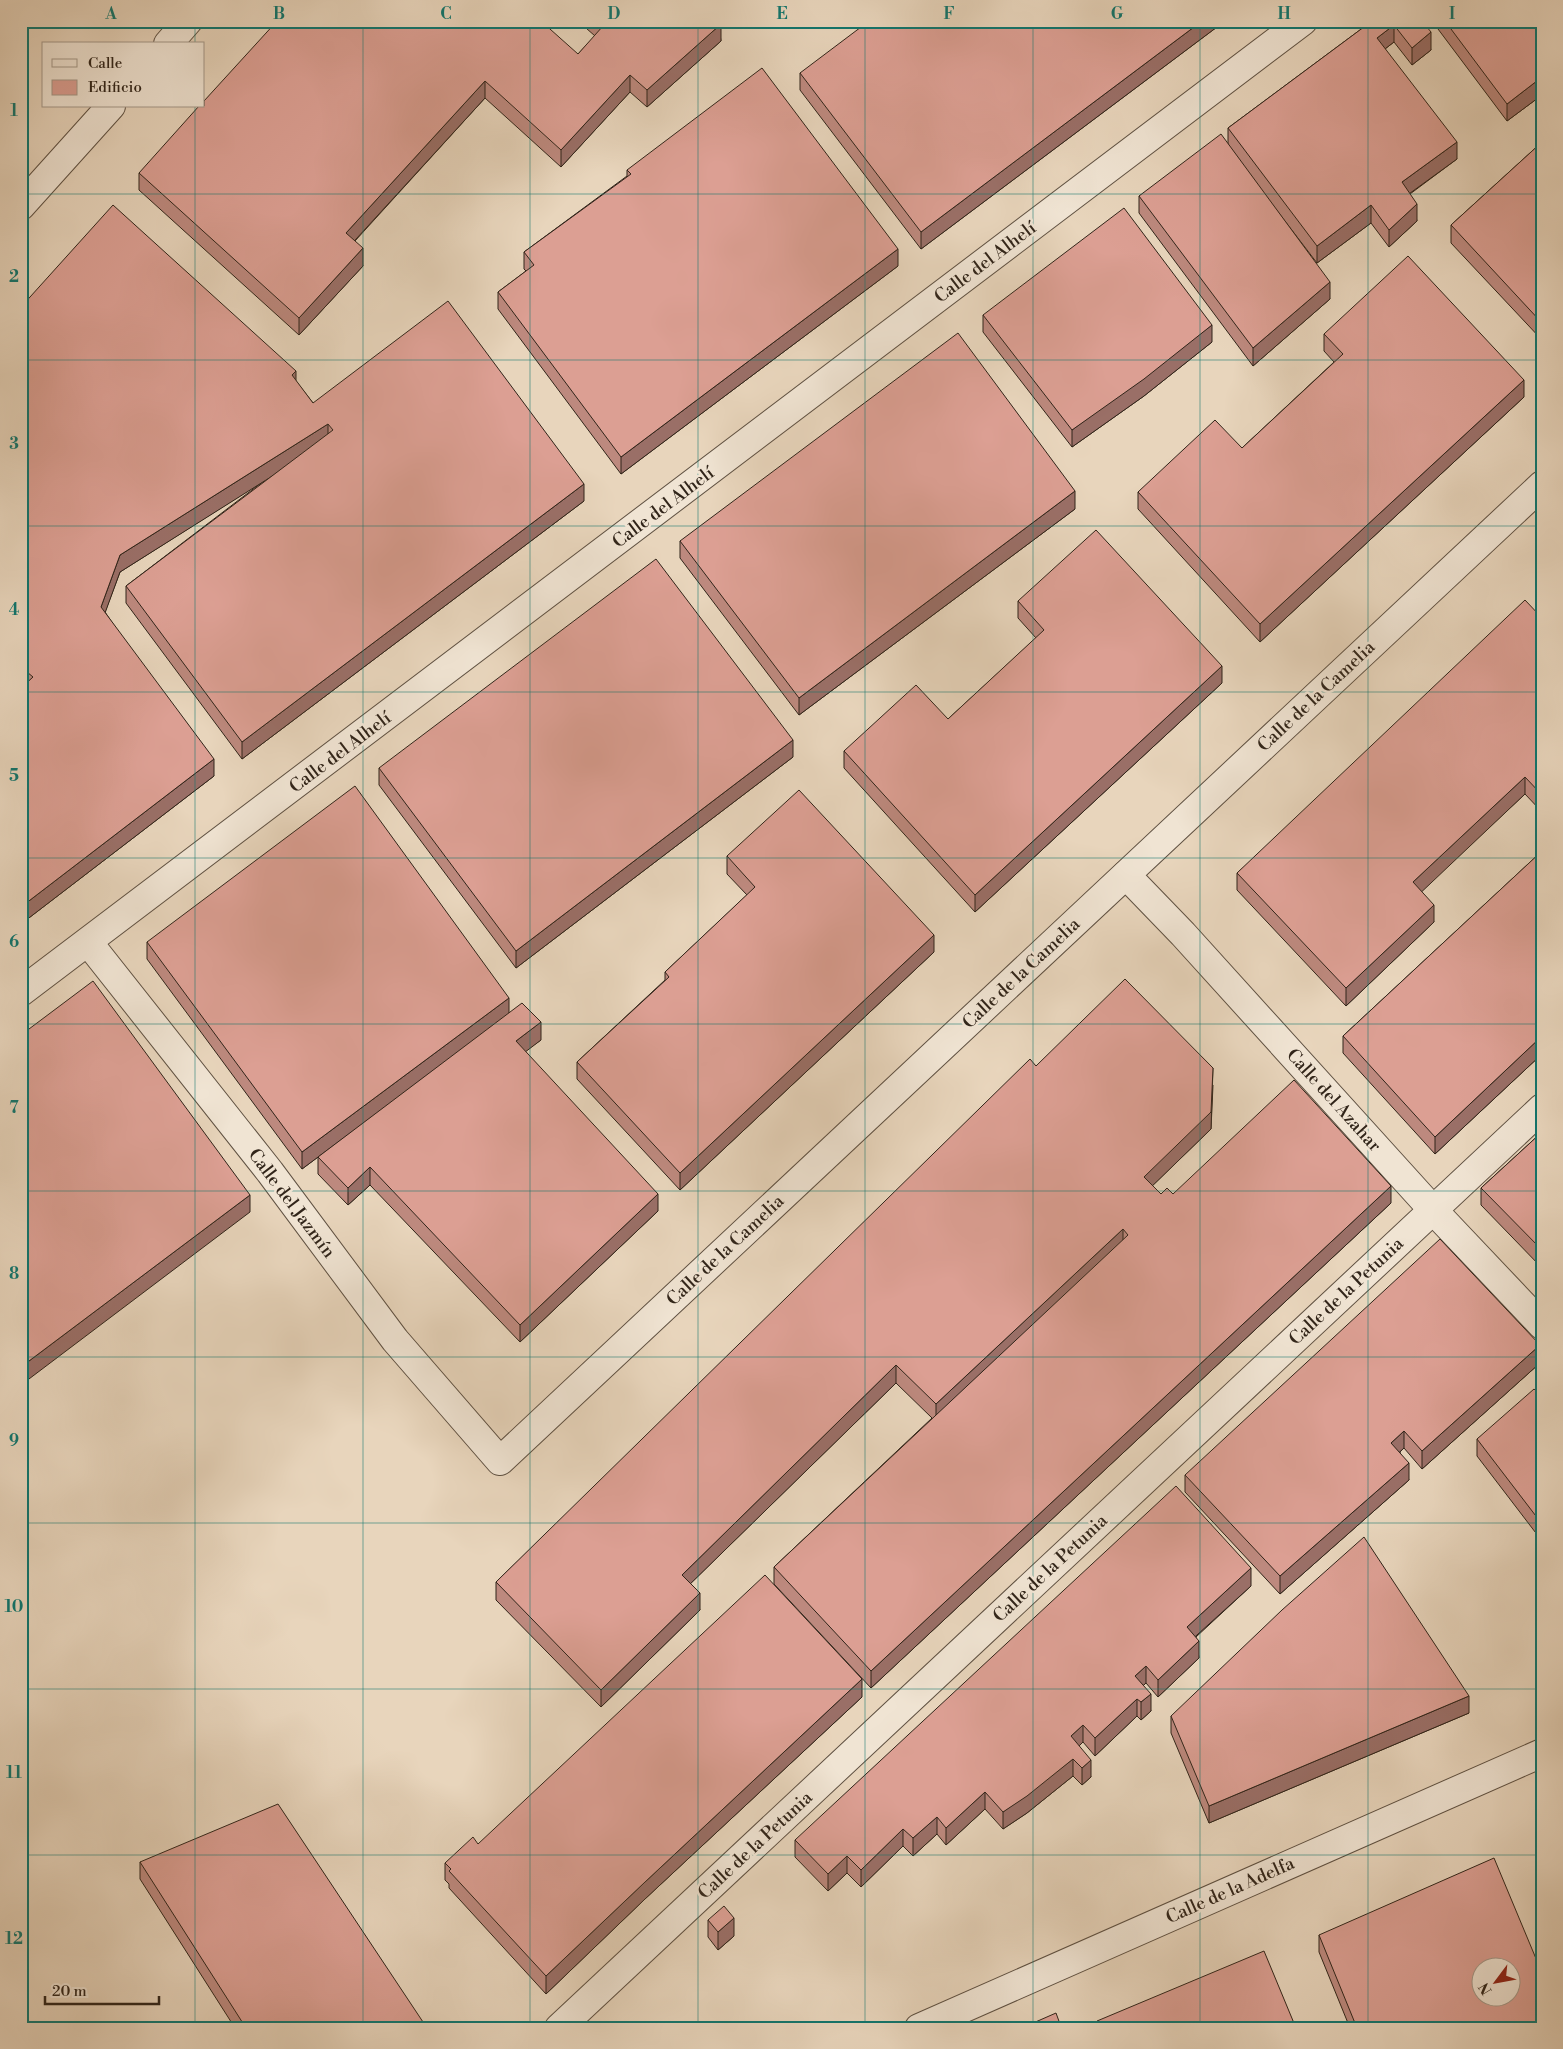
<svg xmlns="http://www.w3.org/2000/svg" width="1563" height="2049" font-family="'Libre Bodoni',serif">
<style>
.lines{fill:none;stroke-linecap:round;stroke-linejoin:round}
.minor-casing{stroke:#5f5142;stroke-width:30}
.minor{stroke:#f0e4d3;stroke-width:28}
.wall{fill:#bd897e;stroke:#31251a}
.shaded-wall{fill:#9a6f67;stroke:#31251a}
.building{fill:#dc9f93;stroke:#31251a;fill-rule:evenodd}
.grid{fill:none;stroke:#0f766e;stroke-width:1;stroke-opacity:0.55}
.labels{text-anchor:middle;stroke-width:5;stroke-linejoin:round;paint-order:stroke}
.street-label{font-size:18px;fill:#31251a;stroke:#f0e4d3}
.neatline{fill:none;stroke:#0f766e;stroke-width:2}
.grid-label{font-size:16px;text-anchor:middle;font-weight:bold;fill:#0f766e}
</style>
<rect width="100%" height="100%" fill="#e8d5bc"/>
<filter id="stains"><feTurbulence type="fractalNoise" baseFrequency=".004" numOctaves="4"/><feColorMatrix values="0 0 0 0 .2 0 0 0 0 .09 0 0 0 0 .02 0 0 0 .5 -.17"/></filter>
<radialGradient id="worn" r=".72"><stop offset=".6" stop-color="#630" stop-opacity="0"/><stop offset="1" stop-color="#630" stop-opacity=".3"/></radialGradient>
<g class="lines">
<g class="minor-casing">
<g id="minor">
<path d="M168,44L188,21"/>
<path d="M21,206L111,106"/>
<path d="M1126,875L1183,934L1433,1210L1542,1325"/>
<path d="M88,942L270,1172L395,1340L500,1461L1542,485"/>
<path d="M21,992L1303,21"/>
<path d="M559,2028L1542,1108"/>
<path d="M919,2028L1542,1753"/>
</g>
</g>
<use href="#minor" class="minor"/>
</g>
<g class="wall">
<path d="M578,21H718L721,41L647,107L630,92L561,167L485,98L355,241L363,266L299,335L139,190V173L578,54L595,36Z"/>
<path d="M1225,21L921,249L800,90V73Z"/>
<path d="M1372,21H1422L1431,50L1412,65L1394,42L1385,49L1457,159L1410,194L1417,221L1389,247L1371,223L1317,263L1265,195L1330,299L1253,366L1139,213V196L1228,145V128Z"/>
<path d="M1432,21H1542V95L1507,121Z"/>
<path d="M1542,142V340L1451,243V225Z"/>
<path d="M627,170L898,266L621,474L498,309V292L526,271L524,269V252L627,176Z"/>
<path d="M21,307L296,381L313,403L584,501L242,759L126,603V586L265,480L120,572L105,612L214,776L21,924V688L24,686L21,684Z"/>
<path d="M983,315L1212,342L1144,396L1072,447L983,332Z"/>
<path d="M1324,334L1524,397L1260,642L1138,509V492L1242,448L1334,362L1324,351Z"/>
<path d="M1075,509L799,715L680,558V541Z"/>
<path d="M1018,601L1222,683L975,912L844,768V751L948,719L1036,638L1018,618Z"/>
<path d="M1542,618V812L1525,794L1421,891L1434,922L1346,1006L1237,890V873Z"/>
<path d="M793,757L516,968L379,785V768Z"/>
<path d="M1542,851V1054L1435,1154L1343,1053V1036Z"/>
<path d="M727,856L934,952L680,1190L577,1079V1062L665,980V972L747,895L727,874Z"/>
<path d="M147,942L509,1013L541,1040L525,1051L658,1211L520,1342L370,1185L348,1205L318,1174V1157L302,1169L147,959Z"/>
<path d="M1036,1066L1213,1085L1211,1129L1152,1186L1161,1194L1391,1203L871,1688L774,1584V1567L932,1418L896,1383L690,1584L700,1610L601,1707L496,1600V1582Z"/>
<path d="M1542,1132V1268L1481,1205V1188Z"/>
<path d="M1540,1363L1422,1469L1404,1448L1400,1452L1409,1480L1280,1594L1185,1492V1475Z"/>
<path d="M1542,1396V1541L1477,1456V1439Z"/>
<path d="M1251,1586L1196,1637L1199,1658L1158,1697L1146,1683L1143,1686L1151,1711L1141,1720L1137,1716L1095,1756L1083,1742L1079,1746L1091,1777L1082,1785L1073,1776L1027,1813L1003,1829L985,1809L946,1845L937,1834L913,1856L903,1846L861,1887L847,1873L828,1891L795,1857V1840Z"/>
<path d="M862,1697L645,1899L546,1994L449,1888V1884L445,1880V1863L478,1844Z"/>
<path d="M1469,1713L1209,1823L1171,1733V1716Z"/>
<path d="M140,1862L427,2028H235L140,1879Z"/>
<path d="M708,1920L734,1936L718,1950L708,1937Z"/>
<path d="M1319,1935L1542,2028H1350L1319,1952Z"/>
</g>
<g class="shaded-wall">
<path d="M1202,21H1225L921,249V232Z"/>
<path d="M721,24V41L647,107V90Z"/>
<path d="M1394,25V42L1377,55V38Z"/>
<path d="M1431,32V50L1412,65V48Z"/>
<path d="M630,75V92L561,167V150Z"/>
<path d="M1542,77V95L1507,121V104Z"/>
<path d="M485,81V98L346,250V233Z"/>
<path d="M1457,142V159L1402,199V182Z"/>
<path d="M1417,204V221L1389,247V230Z"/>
<path d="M1371,205V223L1317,263V246Z"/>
<path d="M363,248V266L299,335V318Z"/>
<path d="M898,249V266L621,474V457Z"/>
<path d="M1330,282V299L1253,366V348Z"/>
<path d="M1212,325V342L1144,396L1072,447V430Z"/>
<path d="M296,371V389L292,375Z"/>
<path d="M1524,380V397L1260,642V624Z"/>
<path d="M328,424V441L120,572L101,624V607L120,555Z"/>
<path d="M584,484V501L242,759V742Z"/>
<path d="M1075,491V509L799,715V698Z"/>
<path d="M1222,666V683L975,912V895Z"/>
<path d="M793,740V757L516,968V951Z"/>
<path d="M214,759V776L21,924V907Z"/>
<path d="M1525,777V794L1413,900V882Z"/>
<path d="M1434,905V922L1346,1006V988Z"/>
<path d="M934,935V952L680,1190V1173Z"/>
<path d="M509,998V1015L302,1169V1152Z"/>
<path d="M541,1022V1040L516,1059V1041Z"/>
<path d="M1542,1036V1054L1435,1154V1137Z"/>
<path d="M1213,1068L1211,1129L1144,1194V1177Z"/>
<path d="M370,1167V1185L348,1205V1188Z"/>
<path d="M1391,1186V1203L871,1688V1671Z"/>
<path d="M658,1194V1211L520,1342V1325Z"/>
<path d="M250,1195V1212L21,1385V1367Z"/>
<path d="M1123,1229V1246L936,1422V1404Z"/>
<path d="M1540,1345V1363L1422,1469V1451Z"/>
<path d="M896,1365V1383L682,1592V1575Z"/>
<path d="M1404,1431V1448L1391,1460V1443Z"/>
<path d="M1409,1463V1480L1280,1594V1576Z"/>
<path d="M1251,1568V1586L1187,1644V1627Z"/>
<path d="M700,1593V1610L601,1707V1690Z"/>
<path d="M1199,1641V1658L1158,1697V1680Z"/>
<path d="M1146,1666V1683L1135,1693V1676Z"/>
<path d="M862,1679V1697L645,1899L546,1994V1976L645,1882Z"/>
<path d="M1151,1694V1711L1141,1720V1702Z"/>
<path d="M1469,1696V1713L1209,1823V1806Z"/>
<path d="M1137,1699V1716L1095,1756V1738Z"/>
<path d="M1083,1725V1742L1071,1754V1736Z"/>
<path d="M1073,1759V1776L1027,1813L1003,1829V1812Z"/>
<path d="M1091,1760V1777L1082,1785V1768Z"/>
<path d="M985,1792V1809L946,1845V1828Z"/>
<path d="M937,1817V1834L913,1856V1838Z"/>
<path d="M903,1829V1846L861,1887V1870Z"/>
<path d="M847,1856V1873L828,1891V1874Z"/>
<path d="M734,1918V1936L718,1950V1932Z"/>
<path d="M1060,2024V2028H1052Z"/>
</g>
<g class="building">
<path d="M277,21H541L578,54L603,26L597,21H718L721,24L647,90L630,75L561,150L485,81L346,233L363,248L299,318L139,173L199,106H204V101Z"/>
<path d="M869,21H1202L921,232L800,73Z"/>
<path d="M1372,21H1422L1431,32L1412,48L1394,25L1377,38L1457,142L1402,182L1417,204L1389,230L1371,205L1317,246L1228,128Z"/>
<path d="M1445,21H1542V77L1507,104Z"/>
<path d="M762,68L898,249L621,457L498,292L534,265L524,252L631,174L627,170Z"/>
<path d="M1221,134L1330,282L1253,348L1139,196Z"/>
<path d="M1542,142V323L1451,225Z"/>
<path d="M113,205L296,371L292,375L313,403L448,301L584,484L242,742L126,586L333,430L328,424L120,555L101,607L214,759L21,907V688L33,677L21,667V307Z"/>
<path d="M1124,208L1212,325L1144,379L1072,430L983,315Z"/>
<path d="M1408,256L1524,380L1260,624L1138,492L1215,420L1242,448L1343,354L1324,334Z"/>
<path d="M958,333L1075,491L799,698L680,541Z"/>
<path d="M1096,530L1222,666L975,895L844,751L916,685L948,719L1044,630L1018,601Z"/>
<path d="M656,559L793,740L516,951L379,768Z"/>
<path d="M1525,600L1542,618V795L1525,777L1413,882L1434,905L1346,988L1237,873Z"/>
<path d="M355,786L509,998L302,1152L147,942Z"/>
<path d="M799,790L934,935L680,1173L577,1062L669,977L665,972L755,887L727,856Z"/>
<path d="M1542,851V1036L1435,1137L1343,1036Z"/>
<path d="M1125,979L1213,1068L1211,1112L1144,1177L1161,1194L1167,1188L1173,1194L1294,1080L1391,1186L871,1671L774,1567L1128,1235L1123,1229L936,1404L896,1365L682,1575L700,1593L601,1690L496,1582L1030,1059L1036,1066Z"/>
<path d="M93,981L250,1195L21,1367V1035Z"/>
<path d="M522,1003L541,1022L516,1041L658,1194L520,1325L370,1167L348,1188L318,1157Z"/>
<path d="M1542,1132V1250L1481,1188Z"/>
<path d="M1440,1239L1540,1345L1422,1451L1404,1431L1391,1443L1409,1463L1280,1576L1185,1475Z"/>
<path d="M1534,1389L1542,1396V1524L1477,1439Z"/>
<path d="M1176,1486L1251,1568L1187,1627L1199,1641L1158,1680L1146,1666L1135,1676L1151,1694L1141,1702L1137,1699L1095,1738L1083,1725L1071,1736L1091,1760L1082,1768L1073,1759L1027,1796L1003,1812L985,1792L946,1828L937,1817L913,1838L903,1829L861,1870L847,1856L828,1874L795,1840Z"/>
<path d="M1364,1537L1469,1696L1209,1806L1171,1716L1282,1610Z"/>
<path d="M765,1575L862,1679L645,1882L546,1976L449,1871L451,1869L445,1863L473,1837L478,1844Z"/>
<path d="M278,1804L427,2028H246L140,1862Z"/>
<path d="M1494,1858L1542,1973V2028H1357L1319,1935ZM1480,1966H1510V1996H1480Z"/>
<path d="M724,1906L734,1918L718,1932L708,1920Z"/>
<path d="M1264,1951L1296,2028H1099L1097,2021Z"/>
<path d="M1056,2013L1060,2024L1052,2028H1024V2027Z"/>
</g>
<path class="grid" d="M195,21V44M363,21V2028M530,21V2028M698,21V2028M865,21V2028M1033,21V2028M1200,21V2028M1368,21V2028M195,106V2028M21,194H1542M21,360H1542M21,526H1542M21,692H1542M21,858H1542M21,1024H1542M21,1191H1542M21,1357H1542M21,1523H1542M21,1689H1542M21,1855H1542"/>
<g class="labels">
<g class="street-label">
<text transform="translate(985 262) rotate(-37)" y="6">Calle del Alhelí</text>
<text transform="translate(663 507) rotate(-37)" y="6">Calle del Alhelí</text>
<text transform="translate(1316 696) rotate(-43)" y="6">Calle de la Camelia</text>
<text transform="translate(340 752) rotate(-37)" y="6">Calle del Alhelí</text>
<text transform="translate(1021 973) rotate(-43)" y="6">Calle de la Camelia</text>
<text transform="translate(1334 1100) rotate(48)" y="6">Calle del Azahar</text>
<text transform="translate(292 1203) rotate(53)" y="6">Calle del Jazmín</text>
<text transform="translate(725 1250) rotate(-43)" y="6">Calle de la Camelia</text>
<text transform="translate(1346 1291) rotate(-43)" y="6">Calle de la Petunia</text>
<text transform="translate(1050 1568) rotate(-43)" y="6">Calle de la Petunia</text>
<text transform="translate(755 1845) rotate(-43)" y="6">Calle de la Petunia</text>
<text transform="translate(1230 1890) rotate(-24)" y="6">Calle de la Adelfa</text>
</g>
</g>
<rect width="1563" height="2049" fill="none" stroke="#e8d5bc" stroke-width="55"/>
<rect x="42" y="42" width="162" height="65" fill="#f0e4d3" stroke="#a49889"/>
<rect x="52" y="59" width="25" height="8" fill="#f0e4d3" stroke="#a49889"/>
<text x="88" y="68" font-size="15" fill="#31251a">Calle</text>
<rect x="52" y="80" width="25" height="15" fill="#dc9f93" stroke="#a49889"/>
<text x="88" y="92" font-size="15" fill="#31251a">Edificio</text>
<g transform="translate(1496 1982) rotate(238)"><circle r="24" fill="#f0e4d3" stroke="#a49889"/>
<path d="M0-4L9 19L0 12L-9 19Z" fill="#8f2418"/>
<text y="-8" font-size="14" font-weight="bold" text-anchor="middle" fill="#31251a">N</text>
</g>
<path d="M45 1996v8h114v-8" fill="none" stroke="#31251a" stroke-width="2.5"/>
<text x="52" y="1996" font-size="15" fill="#31251a" stroke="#f0e4d3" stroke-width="4" paint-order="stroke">20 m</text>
<rect x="28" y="28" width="1508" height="1994" class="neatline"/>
<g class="grid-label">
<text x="111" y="19">A</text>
<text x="279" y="19">B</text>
<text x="446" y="19">C</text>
<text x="614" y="19">D</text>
<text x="782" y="19">E</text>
<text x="949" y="19">F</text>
<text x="1117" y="19">G</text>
<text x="1284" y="19">H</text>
<text x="1452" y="19">I</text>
<text x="14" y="116">1</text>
<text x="14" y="282">2</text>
<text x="14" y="449">3</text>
<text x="14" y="615">4</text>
<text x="14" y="781">5</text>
<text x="14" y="947">6</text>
<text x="14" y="1113">7</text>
<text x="14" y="1279">8</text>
<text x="14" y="1446">9</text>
<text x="14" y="1612">10</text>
<text x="14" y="1778">11</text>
<text x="14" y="1944">12</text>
</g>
<rect width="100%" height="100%" filter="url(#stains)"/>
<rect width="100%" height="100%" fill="url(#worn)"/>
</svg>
